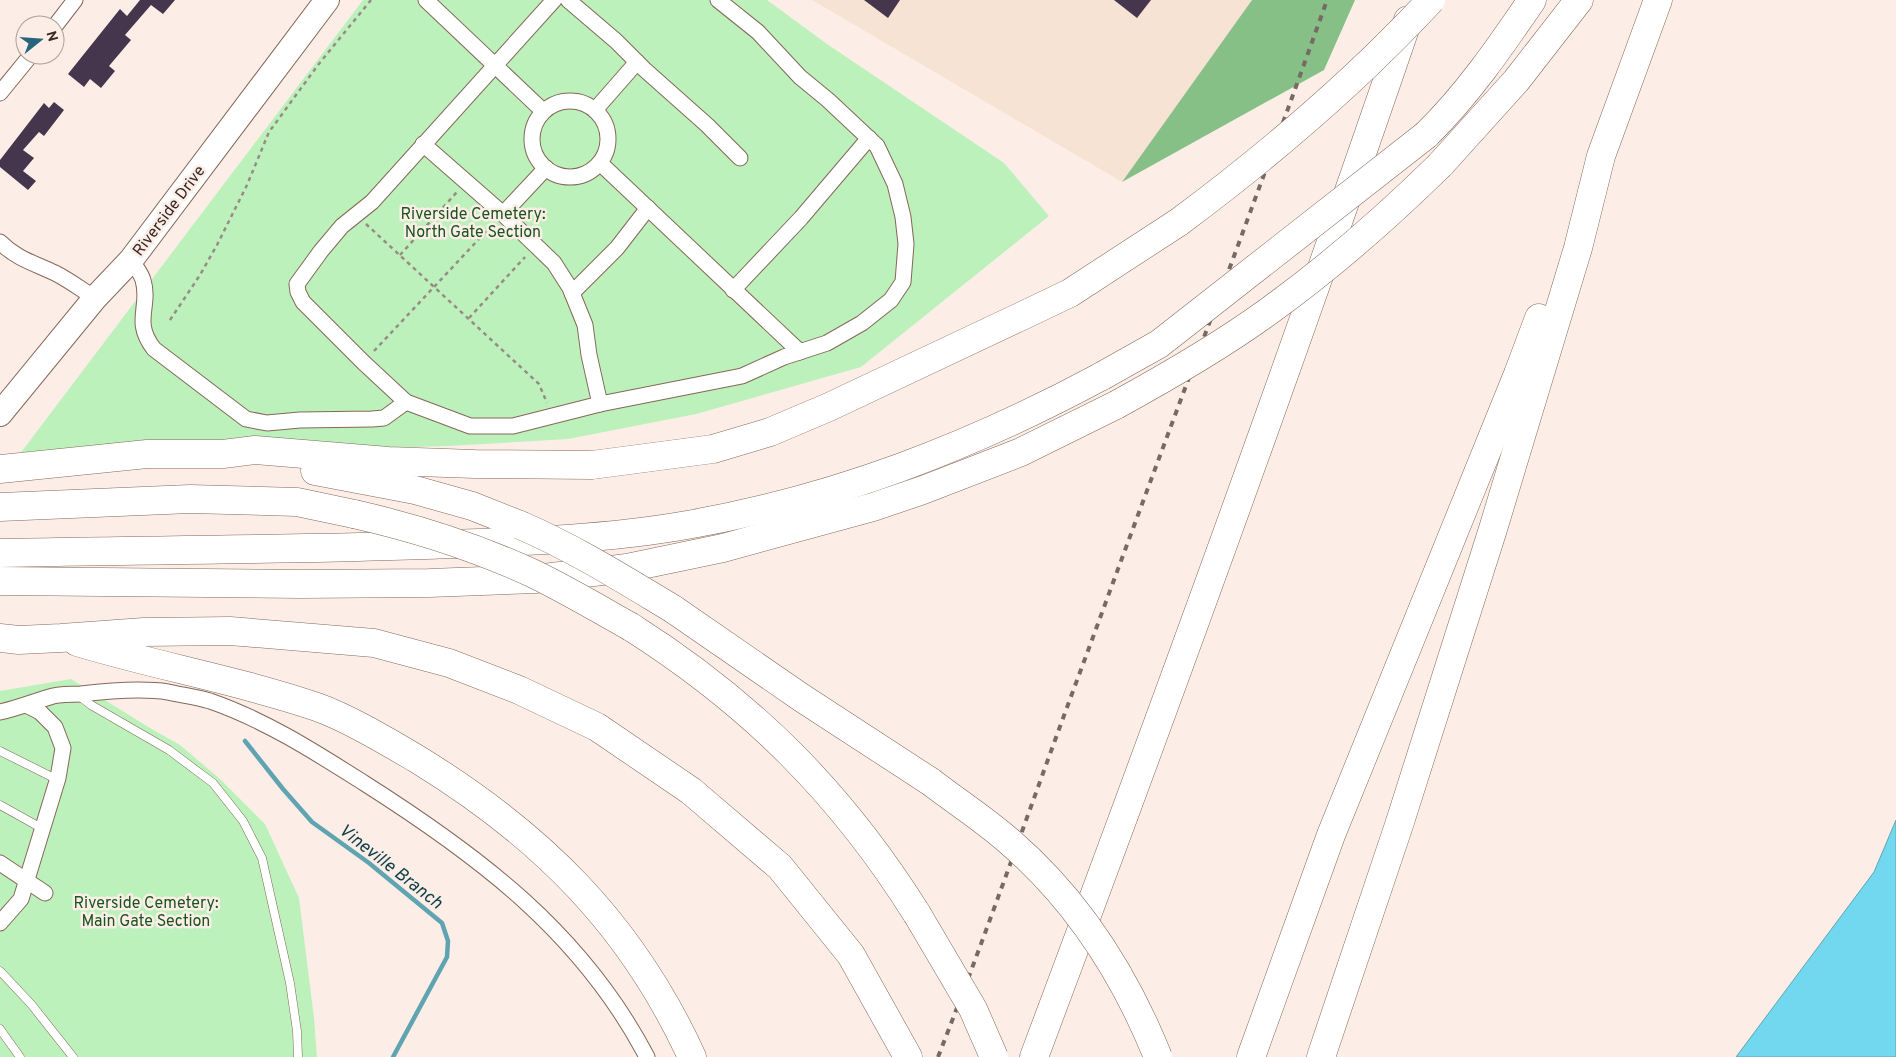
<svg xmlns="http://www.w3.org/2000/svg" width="1896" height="1057" font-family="Overpass,sans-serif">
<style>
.commercial{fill:#f7e3d4}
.green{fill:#bcf1bb}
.forest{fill:#86c087}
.water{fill:#72d8ef;stroke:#60a4b2}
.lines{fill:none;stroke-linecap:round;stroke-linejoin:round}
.stream{stroke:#60a4b2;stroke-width:4.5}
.building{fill:#46364d}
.lane-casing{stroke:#856858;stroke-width:9}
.street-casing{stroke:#856858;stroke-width:17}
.primary-casing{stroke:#856858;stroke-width:26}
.highway-casing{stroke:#856858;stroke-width:29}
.path{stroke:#998b85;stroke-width:2.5;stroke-dasharray:4 4;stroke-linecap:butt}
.lane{stroke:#fff;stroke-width:8}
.street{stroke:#fff;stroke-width:15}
.primary{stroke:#fff;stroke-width:24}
.highway{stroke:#fff;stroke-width:28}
.rail{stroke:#776a64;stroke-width:4;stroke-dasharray:6 6;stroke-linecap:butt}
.highway-bridge-casing{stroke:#856858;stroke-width:29;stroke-linecap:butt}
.highway-bridge{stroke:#fff;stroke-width:28}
.labels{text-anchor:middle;stroke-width:5;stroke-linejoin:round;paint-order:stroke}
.street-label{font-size:16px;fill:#372a24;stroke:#fceee7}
.park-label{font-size:16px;fill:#18541e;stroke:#fceee7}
.water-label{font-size:18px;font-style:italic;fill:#0d3e47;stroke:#fceee7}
</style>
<rect width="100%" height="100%" fill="#fceee7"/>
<path class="commercial" d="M812,0H1252L1122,182Z"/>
<g class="green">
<path d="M363,0H767L827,44L1004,163L1049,216L861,367L696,414L568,439L448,446L178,454L13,463Z"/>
<path d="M71,679L150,728L180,745L219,778L265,824L299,898L314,1018L317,1057H0V691Z"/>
</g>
<path class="forest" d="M1252,0H1355L1324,70L1122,182Z"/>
<path class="water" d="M1896,820V1057H1736L1874,872Z"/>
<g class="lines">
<path class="stream" d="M245,741L283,789L312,822L369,863L442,923L448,941L447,957L393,1057"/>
</g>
<g class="building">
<path d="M140,0H175L163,14L151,5L125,35L131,40L109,66L115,71L101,88L90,79L84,87L68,74L120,9L127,16Z"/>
<path d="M864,0H900L888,18Z"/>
<path d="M1114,0H1151L1137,18Z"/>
<path d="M54,102L64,110L44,136L39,132L23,150L34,158L23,171L36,181L28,190L0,167V160L44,103L49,108Z"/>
</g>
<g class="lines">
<g class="lane-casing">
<g id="lane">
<path d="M79,696L91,705L169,750L213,783L243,821L262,858L290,983L297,1031L298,1057"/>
<path d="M0,751L58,780"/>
<path d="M0,805L43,829"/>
<path d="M0,971L31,1004L73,1057"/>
<path d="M0,1029L20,1057"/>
</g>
</g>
<g class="street-casing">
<g id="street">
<path d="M426,0L543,111"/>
<path d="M554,0L372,202L342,226L321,251L297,284L298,292L303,302L364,363L406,402L470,426H513L600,404L742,376L784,357L827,343L862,323L891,300L903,282L906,244L903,217L895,184L877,146L828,100L800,77L758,32L718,0"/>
<path d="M568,0L616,41L644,69L707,125L740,158"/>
<path d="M55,26L75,0"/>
<path d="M0,93L31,55"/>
<circle cx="570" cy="139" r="38"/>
<path d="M595,110L637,62"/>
<path d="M423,144L503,214L554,263L570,288L585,325L589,355L600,404"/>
<path d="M600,163L800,352"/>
<path d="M503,214L546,168"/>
<path d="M0,242C17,259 34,263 55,273C69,280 82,290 95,298"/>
<path d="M131,260C135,266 141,273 143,280C151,307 132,321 154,349L246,419L267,423L300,420L372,419L384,418L406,402"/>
<path d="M733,290L801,218L869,138"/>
<path d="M572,293L617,248L648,208"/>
<path d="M0,712C18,708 35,701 53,696C62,694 72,694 81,694C107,691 142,688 168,692C181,695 197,697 210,701C265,720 315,752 364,783C479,856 582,933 647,1057"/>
<path d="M0,863L45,893"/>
<path d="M0,923L21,899L58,778L63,748L55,727L40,712L26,705"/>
</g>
</g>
<g class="primary-casing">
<path id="primary" d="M0,414L95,298L131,260L327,0"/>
</g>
<g class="highway-casing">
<g id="highway">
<path d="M1426,135C1467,95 1500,47 1532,0"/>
<path d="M1440,165L1516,81L1579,0"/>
<path d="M0,469L147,454H223L255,450L388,461L475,464L592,465L713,449L770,432L829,407L1024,315L1070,293L1179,222"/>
<path d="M315,471L415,490L472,506L520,525"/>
<path d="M0,507L190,499L297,502L354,514"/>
<path d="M0,553C142,550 284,550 426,545C513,542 601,540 687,525C836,499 970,447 1102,376"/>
<path d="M0,581L300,584L429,583L535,579L627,568L723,548L873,507L923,490L1021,452L1116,405"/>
<path d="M673,609L802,698L931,782"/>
<path d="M631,627C752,704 841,793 917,914"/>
<path d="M0,638L19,640L61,638L144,632L230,631L374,643L449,663L519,690L597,727L691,791L780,867L851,955L908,1057"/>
<path d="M77,642C156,666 238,680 317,707C348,718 388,742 417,759C541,835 631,924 692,1057"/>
<path d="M1034,1057C1163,713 1289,368 1408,20"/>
<path d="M1251,1057L1331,835L1518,374L1539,318"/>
<path d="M1321,1057L1399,825L1493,529L1578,248L1601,156L1658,0"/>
</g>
</g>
<g class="path">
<path d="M366,224L539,384L547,403"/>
<path d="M400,255L457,192"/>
<path d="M469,318L525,257"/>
<path d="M170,320L200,275L217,245L247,185L269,132L318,65L371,0"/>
<path d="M374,351L493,224"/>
</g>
<use href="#lane" class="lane"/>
<use href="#street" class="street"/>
<use href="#primary" class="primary"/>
<use href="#highway" class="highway"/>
<path class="rail" d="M938,1057C991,922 1038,784 1089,648C1168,432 1250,217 1327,0"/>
<g class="highway-bridge-casing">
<g id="highway-bridge">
<path d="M1179,222C1269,155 1354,83 1431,0"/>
<path d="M1102,376L1159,344L1426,135"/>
<path d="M1116,405C1169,376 1221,346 1269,311C1330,267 1386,218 1440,165"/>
<path d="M354,514C416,528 476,547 534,574C567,590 599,609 631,627"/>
<path d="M520,525C574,548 623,579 673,609"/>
<path d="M931,782C957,802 985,820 1010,842C1077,900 1125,975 1158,1057"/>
<path d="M917,914L973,1009L994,1057"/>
</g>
</g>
<use href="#highway-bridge" class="highway-bridge"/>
</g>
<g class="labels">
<g class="street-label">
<text transform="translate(168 210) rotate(-53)" y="6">Riverside Drive</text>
</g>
<g class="park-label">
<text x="473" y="219">Riverside Cemetery:<tspan x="473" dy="18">North Gate Section</tspan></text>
<text x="146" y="908">Riverside Cemetery:<tspan x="146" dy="18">Main Gate Section</tspan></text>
</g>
<g class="water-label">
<text transform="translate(391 866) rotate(38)" y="6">Vineville Branch</text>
</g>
</g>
<g transform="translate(40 40) rotate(73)"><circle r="24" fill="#fceee7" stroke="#ada099"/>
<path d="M0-4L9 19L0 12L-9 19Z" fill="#28657c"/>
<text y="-8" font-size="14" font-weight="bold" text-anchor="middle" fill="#372a24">N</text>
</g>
</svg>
